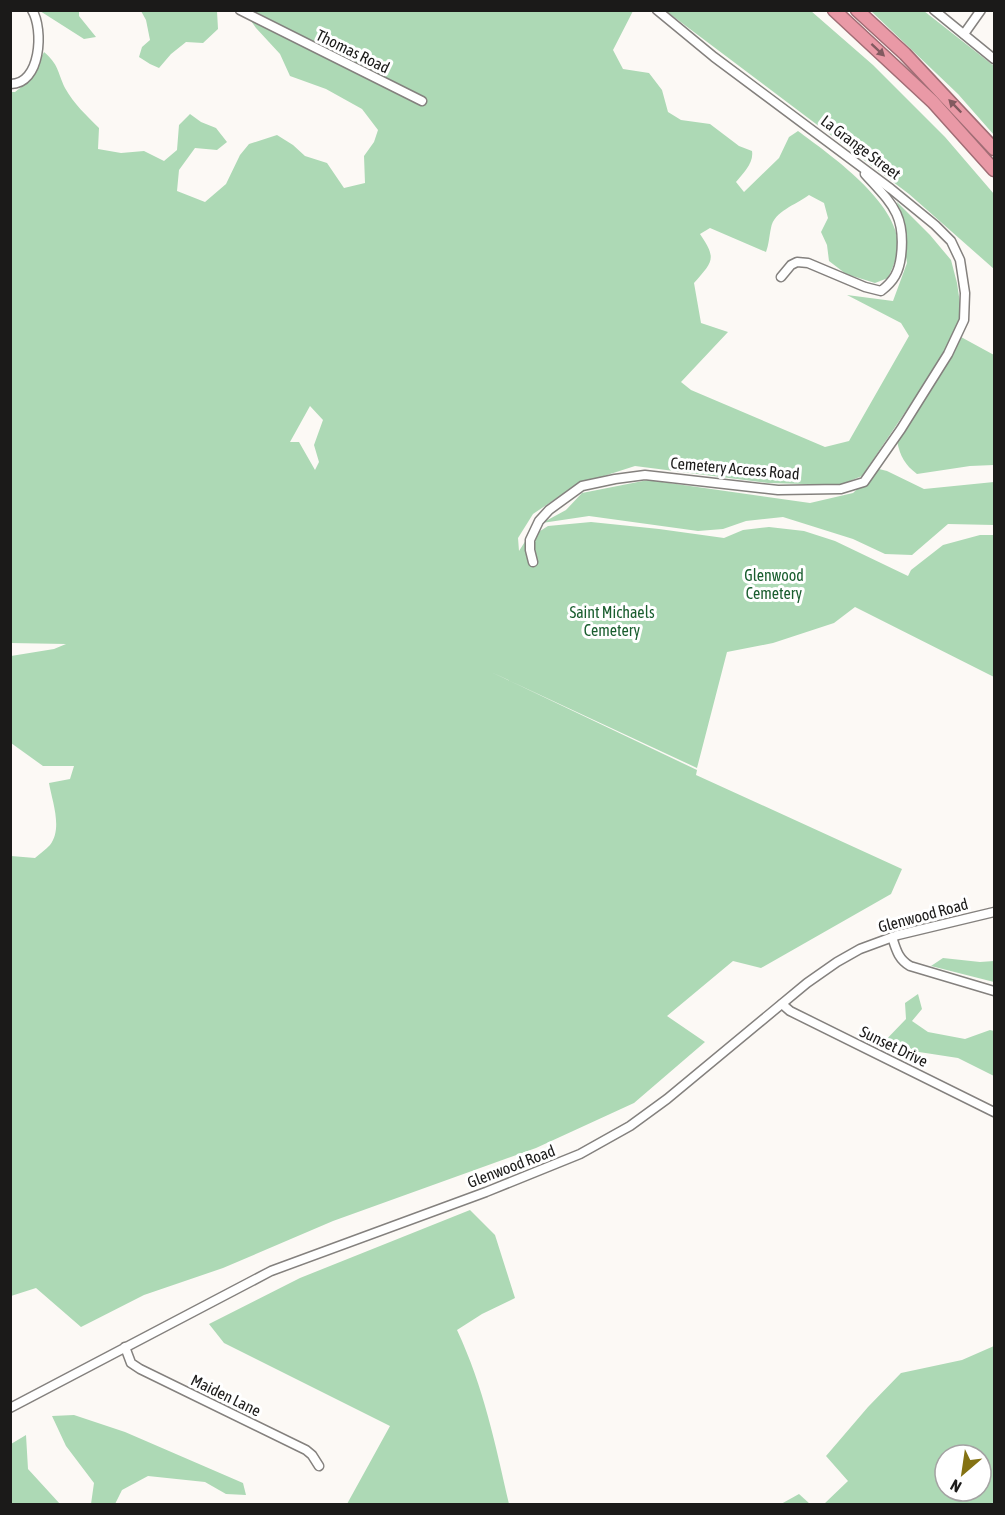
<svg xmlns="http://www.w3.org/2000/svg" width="1005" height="1515" font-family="'Asap Condensed',sans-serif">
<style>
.green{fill:#add9b5;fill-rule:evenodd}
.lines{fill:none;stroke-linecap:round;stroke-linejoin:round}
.minor-casing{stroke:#84817e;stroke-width:11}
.highway-casing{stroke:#a16d75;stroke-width:15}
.minor{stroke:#fff;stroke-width:8}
.highway{stroke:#e999a6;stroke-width:12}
.oneway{fill:#825a60}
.labels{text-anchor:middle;stroke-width:6;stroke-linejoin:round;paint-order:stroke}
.street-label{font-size:16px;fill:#1b1a19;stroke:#fff}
.park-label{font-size:16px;fill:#1a5e2f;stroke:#fff}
</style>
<rect width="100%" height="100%" fill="#fcf9f5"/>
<g class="green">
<path d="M40,11H79V16L96,37L84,39Z"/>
<path d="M141,11H217L218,29L203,43L186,42L171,54L159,68L150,64L139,57L142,47L150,40L146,20Z"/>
<path d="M244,11H633L613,50L623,69L649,73L662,90L668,112L681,120L710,124L739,146L752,151C754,163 743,173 736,182L744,192L779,158L789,137L798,131C830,155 900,203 898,248C897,258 892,269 888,278L875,283L846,274L829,261L827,245L821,232L828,218L824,203L809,195C796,205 774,211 771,228C769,237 769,244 766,252L710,228L700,234C717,259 713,261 694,283L701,323L728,332L681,382L691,390L825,447L849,441L909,336L901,323L847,295L893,301L907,263L897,202L930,235L951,260L957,283L962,317L937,365L862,476L840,485L768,483L635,466L576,485L533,514L518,538L519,551L526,540L548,526L591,522L659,529L724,538L743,530L769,527L804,531L835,541L908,576L911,570L943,545L980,535H994V677L855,607L834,623L773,643L727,652L697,768L491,672L697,770L696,775L902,869L891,894L761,968L733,961L667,1016L705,1042L634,1103L536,1148L333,1221L223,1268L144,1295L81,1327L36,1288L11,1296V856L35,858C40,854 46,849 50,845C63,828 52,801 49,783L70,779L74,766H43L11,743V656L54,649L66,644L10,643L11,92H15L29,81L44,52C59,65 57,71 65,88C74,104 86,115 99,128L98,149L121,153L144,151L164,161L177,150L179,125L190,114L201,122L216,128L227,142L217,150L195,148L179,170L177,191L205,202L226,184L240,155L249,144L277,135L293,145L305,156L327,163L344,188L365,183L364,156L374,142L378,130L362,109L326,89L290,76L280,54L256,28ZM310,406L323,420L314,445L319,462L315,470L299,442H290Z"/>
<path d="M666,11H811L873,65L945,137L994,194V269L909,194Z"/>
<path d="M871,11H924L994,66V135L958,94Z"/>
<path d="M961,337L994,355V465L970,466L917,474C905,465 900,456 897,441Z"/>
<path d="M879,469L887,471L924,489L994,482V525L948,524L912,555L885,554L853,539L783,517L746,521L723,529L698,531L589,516L542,523L566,510L582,493L648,480L810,503L853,493Z"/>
<path d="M943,958L980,962L994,961V982L931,966Z"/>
<path d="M918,994L922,1009L912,1021L928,1032L965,1039L990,1030L994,1031V1076L958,1058L880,1046L906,1019L905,1003Z"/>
<path d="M470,1210L495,1235L515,1298L482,1314L457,1330C484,1388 495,1443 509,1504H347L390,1426L224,1343L209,1324L300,1278Z"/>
<path d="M994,1342V1504H824L848,1481L826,1456L868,1407L901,1373L962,1360L994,1346ZM945,1455H981V1491H945Z"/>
<path d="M74,1415L125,1432L243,1483L246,1495L226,1494L205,1482L148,1476L122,1490L115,1504H91L94,1483L66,1446L52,1416Z"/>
<path d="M26,1435L28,1469L60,1504H11V1444Z"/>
<path d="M799,1494L810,1504H781Z"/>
</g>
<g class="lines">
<g class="minor-casing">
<g id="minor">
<path d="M240,10L422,101"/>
<path d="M934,10L994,59"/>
<path d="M964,34L981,10"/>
<path d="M10,84C41,85 44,29 32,10"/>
<path d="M781,277L791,265L797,262L808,263L865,287L881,291C894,281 899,272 901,256C906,214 891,203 865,174"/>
<path d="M533,562L530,550V540L539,521L549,510L582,486L615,479L645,475L778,490L841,489L864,482L901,429L948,354L964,320L965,293L960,260L951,241L935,225L891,189L714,57L657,10"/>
<path d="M892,937C896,949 898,959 910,966L994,991"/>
<path d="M782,1004L790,1011L994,1112"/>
<path d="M125,1347L131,1363L140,1369L306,1450L312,1455L319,1466"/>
<path d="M10,1408L271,1271L486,1192L580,1154L630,1126L667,1099L807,983L837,962L860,949L898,935L994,912"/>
</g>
</g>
<g class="highway-casing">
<g id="highway">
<path d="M834,10L933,102L994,170"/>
<path d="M857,10L905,54L994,149"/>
</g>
</g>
<use href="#minor" class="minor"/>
<use href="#highway" class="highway"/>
</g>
<defs><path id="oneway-solid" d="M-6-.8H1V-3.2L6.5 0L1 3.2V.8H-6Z" transform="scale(1.5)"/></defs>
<g class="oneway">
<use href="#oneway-solid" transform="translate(878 50) rotate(43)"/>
<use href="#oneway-solid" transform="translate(955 106) rotate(-134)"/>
</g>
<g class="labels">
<g class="street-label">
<text transform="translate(353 51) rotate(26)" y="6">Thomas Road</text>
<text transform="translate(861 147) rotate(37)" y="6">La Grange Street</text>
<text transform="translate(735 468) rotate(5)" y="6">Cemetery Access Road</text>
<text transform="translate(923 915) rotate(-15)" y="6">Glenwood Road</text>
<text transform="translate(894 1046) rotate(26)" y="6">Sunset Drive</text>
<text transform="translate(511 1166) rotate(-21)" y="6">Glenwood Road</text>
<text transform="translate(226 1395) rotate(26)" y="6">Maiden Lane</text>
</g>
<g class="park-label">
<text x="774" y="581">Glenwood<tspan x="774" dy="18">Cemetery</tspan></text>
<text x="612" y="618">Saint Michaels<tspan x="612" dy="18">Cemetery</tspan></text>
</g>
</g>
<rect width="1005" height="1515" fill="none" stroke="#1b1a19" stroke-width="24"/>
<g transform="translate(963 1473) rotate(209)"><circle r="28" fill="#ffffff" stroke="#a4a3a3" stroke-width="1.5"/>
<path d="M0-4.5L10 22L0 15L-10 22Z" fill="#847213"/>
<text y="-9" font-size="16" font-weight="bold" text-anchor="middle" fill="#1b1a19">N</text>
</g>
</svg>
